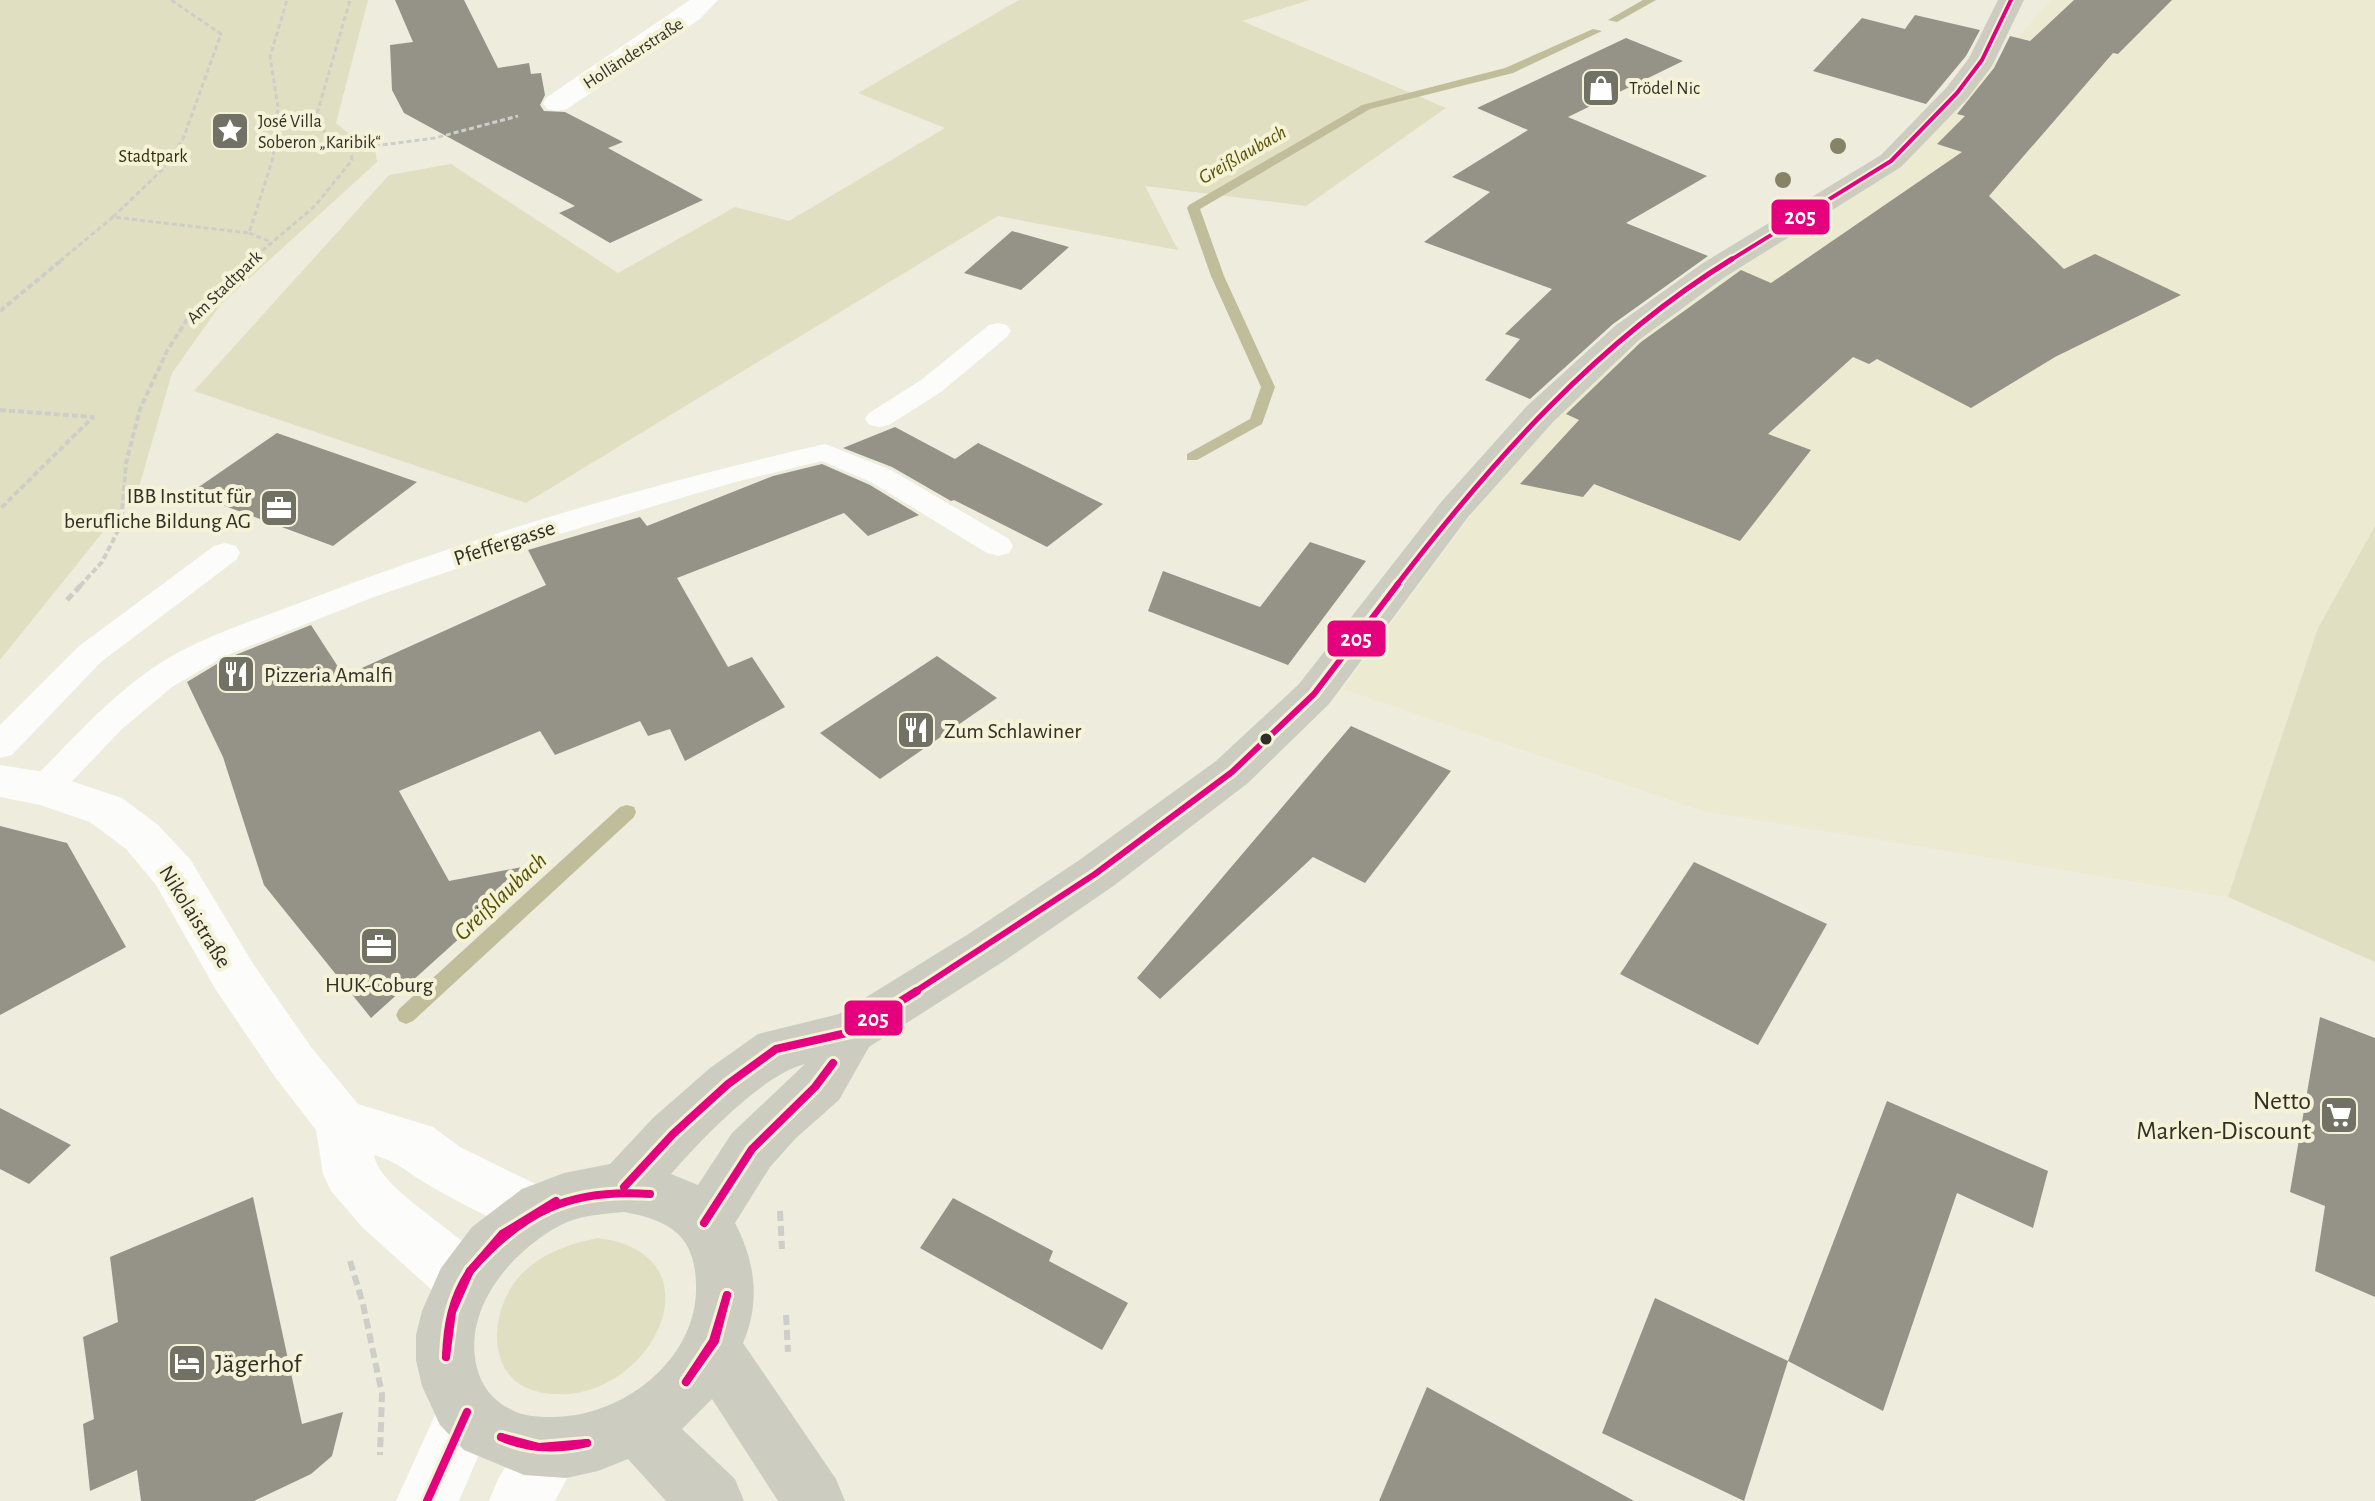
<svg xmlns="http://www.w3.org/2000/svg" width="2375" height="1501" font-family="'Alegreya Sans',sans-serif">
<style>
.built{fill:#ecead0}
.green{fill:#e1dfc1}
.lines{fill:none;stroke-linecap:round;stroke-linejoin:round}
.stream{fill:#c0be9a;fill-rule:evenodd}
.building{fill:#959388}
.path-far3{stroke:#cecec9;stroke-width:3;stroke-dasharray:5 3;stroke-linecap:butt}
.path-far2{stroke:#cecec9;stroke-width:4;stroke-dasharray:6 3;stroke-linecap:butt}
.path-far1{stroke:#cecec9;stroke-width:5;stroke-dasharray:8 4;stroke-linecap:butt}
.path{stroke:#cecec9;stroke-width:6;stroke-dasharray:10 5;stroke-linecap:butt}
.lane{fill:#fcfcfa;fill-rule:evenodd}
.street{fill:#fcfcfa;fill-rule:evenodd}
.secondary{fill:#fcfcfa;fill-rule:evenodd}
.primary{fill:#cdccc0;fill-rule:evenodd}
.bus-1-far3-casing{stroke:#f4f2d7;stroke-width:8}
.bus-1-far2-casing{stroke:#f4f2d7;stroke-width:10}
.bus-1-far1-casing{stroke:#f4f2d7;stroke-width:12}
.bus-1-casing{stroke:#f4f2d7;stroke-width:14}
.bus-1-far3{stroke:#e5007d;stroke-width:4}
.bus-1-far2{stroke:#e5007d;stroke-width:5}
.bus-1-far1{stroke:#e5007d;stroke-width:6}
.bus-1{stroke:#e5007d;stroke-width:8}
.tree{fill:#868367}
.bus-dot{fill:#302f25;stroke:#f4f2d7;stroke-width:3}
.labels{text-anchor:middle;stroke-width:8;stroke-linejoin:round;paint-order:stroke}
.far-street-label{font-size:18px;fill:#302f25;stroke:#f4f2d7}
.far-poi-label{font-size:18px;fill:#302f25;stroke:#f4f2d7;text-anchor:start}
.far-park-label{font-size:18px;fill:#302d07;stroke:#f4f2d7}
.far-water-label{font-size:20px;font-style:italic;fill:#585100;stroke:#f4f2d7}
.poi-label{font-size:22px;fill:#302f25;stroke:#f4f2d7;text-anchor:start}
.street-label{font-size:22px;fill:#302f25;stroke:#f4f2d7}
.water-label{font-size:24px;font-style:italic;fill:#585100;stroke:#f4f2d7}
.near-poi-label{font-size:26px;fill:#302f25;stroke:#f4f2d7;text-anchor:end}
.line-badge{stroke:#f4f2d7;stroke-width:3}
.badge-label{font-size:22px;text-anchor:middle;font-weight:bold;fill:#fff}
</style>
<rect width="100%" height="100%" fill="#eeecdd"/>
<path class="built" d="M2051,0H2375V526L2318,628L2228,897L1703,811L1343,689L1499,477L1639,336L1783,239L1903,165Z"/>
<g class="green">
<path d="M0,0H368L336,123L347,132L373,136L377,162L221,304L172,373L139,487L0,660Z"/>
<path d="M1019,0H1310L1242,21L1446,108L1306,206L1145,186L1178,250L998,216L526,503L194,391L389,175L451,164L618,273L735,207L789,221L945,128L858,93Z"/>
<path d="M2375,526V962L2228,897L2318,628Z"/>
<path d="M598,1238C730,1255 645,1415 539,1392C485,1380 489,1313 518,1278C539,1254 568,1244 598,1238Z"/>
</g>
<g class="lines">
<g class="stream">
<path d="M1643,0H1656L1617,22L1608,20Z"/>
<path d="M1593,29L1602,31L1513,73L1370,109L1200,209L1224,276L1275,387L1262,424L1197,460H1187V454L1250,419L1261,387L1211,276L1187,208L1189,205L1362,105L1505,68Z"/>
<path d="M627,805L634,807L636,812L634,817L413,1021L406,1024L399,1021L396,1015L399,1009L620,807Z"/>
</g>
</g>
<g class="building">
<path d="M395,0H464L498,68L529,63L531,74L541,73L545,95L540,105L544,111L565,112L623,142L608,148L703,200L610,243L559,213L575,206L404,113L392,90L390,45L413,42Z"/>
<path d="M2074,0H2172L2118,54L2113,53L1989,196L2064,269L2095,254L2181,295L2055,357L1971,408L1877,359L1869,364L1853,357L1768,434L1811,450L1740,541L1594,484L1583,497L1520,484L1579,420L1566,414L1641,342L1741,270L1771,283L1962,152L1937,144L1965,116L1957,114L1994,68L2010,36L2030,41Z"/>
<path d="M1915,15L1980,30L1966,56L1926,104L1813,71L1862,18L1905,29Z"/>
<path d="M1626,38L1683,61L1568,117L1707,176L1626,223L1708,256L1613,324L1530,399L1485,380L1520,339L1505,334L1552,289L1424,242L1490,192L1452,177L1528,130L1477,108Z"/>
<path d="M1012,231L1069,247L1021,290L964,273Z"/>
<path d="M895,427L955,459L978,443L1103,504L1047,547L954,500L951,501L892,467L843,448Z"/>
<path d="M277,433L417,482L333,546L190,493Z"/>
<path d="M822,464L870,485L919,515L868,536L844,513L677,578L728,667L752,657L785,707L685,761L670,729L648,736L640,721L555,755L540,731L399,791L449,881L543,863L371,1018L264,885L223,757L187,682L225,659L311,625L344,676L546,585L528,550L640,517L647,526L773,476Z"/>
<path d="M1310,542L1366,561L1288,665L1148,611L1163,571L1260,607Z"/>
<path d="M937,656L997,698L880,779L820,733Z"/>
<path d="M1351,726L1451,771L1365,883L1313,857L1160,999L1137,978Z"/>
<path d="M0,826L67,843L126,947L0,1015Z"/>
<path d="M1694,862L1827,924L1758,1045L1620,974Z"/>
<path d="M2320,1017L2375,1038V1297L2315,1271L2325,1206L2290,1192Z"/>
<path d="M1887,1101L2048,1171L2033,1228L1957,1193L1883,1411L1788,1361Z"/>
<path d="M0,1108L71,1145L29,1184L0,1169Z"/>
<path d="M253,1197L302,1424L343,1412L332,1456L311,1474L254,1501H141L137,1470L90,1491L83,1424L94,1419L83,1337L118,1322L110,1257Z"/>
<path d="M953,1198L1053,1251L1049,1261L1128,1303L1102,1350L920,1248Z"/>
<path d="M1655,1298L1788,1361L1744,1501L1602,1433Z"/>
<path d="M1427,1387L1634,1501H1379Z"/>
</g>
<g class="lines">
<g class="path-far3">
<path d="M351,149L435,138L518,116"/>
<path d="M113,217L162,170L183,139L221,34L171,0"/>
<path d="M249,233L271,242"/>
<path d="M60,261L113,217L249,233L273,158L278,107L270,57L287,0"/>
<path d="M250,261L315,206L352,160L351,149L326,134L316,117L350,0"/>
</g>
<g class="path-far2">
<path d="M0,311L63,259"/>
<path d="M0,410L93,417L0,509"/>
<path d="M80,586L102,562L121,525L126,463L140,409L167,351L188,318L252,259"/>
</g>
<path class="path-far1" d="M67,600L82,584"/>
<g class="path">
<path d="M780,1211L782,1249"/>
<path d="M350,1261L363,1304L382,1394L380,1455"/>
<path d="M786,1315L788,1352"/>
</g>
<g class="lane">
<path d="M998,323L1007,325L1011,331L1007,337L941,392L889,425L879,427L869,425L865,419L869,413L921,380L989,325Z"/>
<path d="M825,444L891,470L1009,539L1013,546L1009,553L998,556L987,553L871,482L822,461L735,482L543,539L374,597L225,656L172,687L122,729L56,798L44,802L32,798L27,789L32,780C69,743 104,703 147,672C194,638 254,621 307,600C476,535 650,484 825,444Z"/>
<path d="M225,543L236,546L240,553L236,560L101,662L12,755L0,758V725L79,646L214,546Z"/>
</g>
<path class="street" d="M690,0H718L700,19L567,109L557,111L547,109L543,103L547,97Z"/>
<g class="secondary">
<path d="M0,765L44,772L122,798L158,825L190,859L252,962L311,1047L358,1104L433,1127L460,1147L554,1193L562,1211L554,1229L534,1236C496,1222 457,1202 422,1181C403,1169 397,1162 374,1155C380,1191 463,1232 484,1264C487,1269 489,1276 492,1281L483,1300L463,1308L443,1300L363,1228L331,1191L323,1174L316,1130L275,1077L216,990L156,885L126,849L90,822L40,805L0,797Z"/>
<path d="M467,1382L488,1391L497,1412L459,1501H396L446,1391Z"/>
<path d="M552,1417L574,1426L583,1448L555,1501H489L498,1479L530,1426Z"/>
</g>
<path class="primary" d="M1998,0H2024L1992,66L1967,99L1901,167L1725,277L1639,340L1553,422L1468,517L1329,704L1248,783L1112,887L1004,961L869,1047L839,1100L796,1138L770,1167L735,1223C755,1261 761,1302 743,1343L836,1479L845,1501H778L712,1399L682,1429L735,1479L744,1501H666L628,1459L598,1471L566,1478L524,1475L464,1450L440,1425L422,1386L416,1360V1335L422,1311L441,1268L472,1227L522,1189L564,1173L610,1164L654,1117L710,1068L758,1034L839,1014L970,933L1078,861L1216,761L1299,684L1442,501L1527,406L1615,326L1703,263L1881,155L1947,87L1969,58ZM805,1064L732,1133L698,1185L671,1174C700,1141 763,1074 805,1064ZM624,1212C669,1220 695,1235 696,1284C699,1359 622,1418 551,1417C538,1417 521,1416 510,1409C493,1401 481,1385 477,1368C462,1309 511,1252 559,1226C579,1215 602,1214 624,1212Z"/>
<g class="bus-1-far3-casing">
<path id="bus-1-far3" d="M1729,261L1891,161L1957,93L1982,60L2011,0"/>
</g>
<g class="bus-1-far2-casing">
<path id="bus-1-far2" d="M1396,586C1492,461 1597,342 1732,259"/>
</g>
<g class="bus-1-far1-casing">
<path id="bus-1-far1" d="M913,993L1095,874L1232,772L1314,694L1398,584"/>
</g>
<g class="bus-1-casing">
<g id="bus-1">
<path d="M624,1187L673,1134L728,1084L776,1049L851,1032L917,991"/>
<path d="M704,1223L752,1149L815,1087L833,1063"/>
<path d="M470,1271L502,1234L556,1201"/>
<path d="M470,1271C523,1211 570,1188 650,1194"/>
<path d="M446,1357C447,1325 452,1298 470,1271"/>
<path d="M446,1357L452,1312L470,1271"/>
<path d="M686,1382L713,1341L727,1295"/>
<path d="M686,1382L715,1341L727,1295"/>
<path d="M501,1437L539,1447L587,1443"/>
<path d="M501,1437C529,1450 557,1450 587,1443"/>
<path d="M427,1501L467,1412"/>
</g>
</g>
<use href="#bus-1-far3" class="bus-1-far3"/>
<use href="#bus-1-far2" class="bus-1-far2"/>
<use href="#bus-1-far1" class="bus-1-far1"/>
<use href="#bus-1" class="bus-1"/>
</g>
<g class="tree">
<circle cx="1838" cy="146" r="8"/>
<circle cx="1783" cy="180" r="8"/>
</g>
<defs>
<g id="shop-square" transform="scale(2)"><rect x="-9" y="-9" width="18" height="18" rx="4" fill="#727165" stroke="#f4f2d7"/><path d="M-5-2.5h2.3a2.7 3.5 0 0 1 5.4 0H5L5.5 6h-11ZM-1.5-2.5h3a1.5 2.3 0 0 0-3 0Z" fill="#fff"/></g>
<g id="sight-square" transform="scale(2)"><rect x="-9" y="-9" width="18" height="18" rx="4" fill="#727165" stroke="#f4f2d7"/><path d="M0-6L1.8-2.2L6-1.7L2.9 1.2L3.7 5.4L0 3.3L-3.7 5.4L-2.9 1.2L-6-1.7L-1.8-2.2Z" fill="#fff"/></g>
<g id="office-square" transform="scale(2)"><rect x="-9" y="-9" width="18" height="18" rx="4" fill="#727165" stroke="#f4f2d7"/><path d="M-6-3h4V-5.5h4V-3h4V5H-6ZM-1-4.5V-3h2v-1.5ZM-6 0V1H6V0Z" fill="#fff"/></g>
<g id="restaurant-square" transform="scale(2)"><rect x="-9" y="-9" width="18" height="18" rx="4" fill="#727165" stroke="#f4f2d7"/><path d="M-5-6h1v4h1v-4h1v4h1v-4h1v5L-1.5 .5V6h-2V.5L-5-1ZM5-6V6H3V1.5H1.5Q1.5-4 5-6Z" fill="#fff"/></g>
<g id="supermarket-square" transform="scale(2)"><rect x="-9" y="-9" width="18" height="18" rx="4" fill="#727165" stroke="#f4f2d7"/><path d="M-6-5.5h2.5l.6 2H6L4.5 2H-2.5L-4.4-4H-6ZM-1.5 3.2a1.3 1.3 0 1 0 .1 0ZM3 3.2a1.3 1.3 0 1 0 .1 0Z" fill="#fff"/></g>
<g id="hotel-square" transform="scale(2)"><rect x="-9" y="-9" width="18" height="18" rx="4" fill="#727165" stroke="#f4f2d7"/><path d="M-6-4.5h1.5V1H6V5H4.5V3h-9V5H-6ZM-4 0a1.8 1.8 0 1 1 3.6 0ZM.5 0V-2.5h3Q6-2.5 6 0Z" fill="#fff"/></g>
</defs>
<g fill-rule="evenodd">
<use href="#shop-square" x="1601" y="88"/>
<use href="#sight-square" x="230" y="131"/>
<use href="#office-square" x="279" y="508"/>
<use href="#restaurant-square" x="236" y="674"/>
<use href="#restaurant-square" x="916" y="730"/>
<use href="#office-square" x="379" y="946"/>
<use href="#supermarket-square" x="2339" y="1115"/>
<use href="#hotel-square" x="187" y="1363"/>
</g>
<circle class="bus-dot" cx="1266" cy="739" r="7"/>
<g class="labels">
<g class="far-street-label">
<text transform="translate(633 53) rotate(-33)" y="6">Holländerstraße</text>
<text transform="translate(224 287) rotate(-44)" y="6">Am Stadtpark</text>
</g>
<g class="far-poi-label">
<text x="1629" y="94">Trödel Nic</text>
<text x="258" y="127">José Villa<tspan x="258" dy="21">Soberon „Karibik“</tspan></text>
</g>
<g class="far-park-label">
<text x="153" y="162">Stadtpark</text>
</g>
<g class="far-water-label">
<text transform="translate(1242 154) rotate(-30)" y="7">Greißlaubach</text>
</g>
<g class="poi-label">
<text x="251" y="503" text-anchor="end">IBB Institut für<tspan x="251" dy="25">berufliche Bildung AG</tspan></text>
<text x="264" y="682">Pizzeria Amalfi</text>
<text x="944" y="738">Zum Schlawiner</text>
<text x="379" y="992" text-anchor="middle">HUK-Coburg</text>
</g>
<g class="street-label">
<text transform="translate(504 542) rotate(-18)" y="8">Pfeffergasse</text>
<text transform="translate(196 916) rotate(58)" y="8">Nikolaistraße</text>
</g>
<g class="water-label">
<text transform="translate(500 896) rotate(-43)" y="8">Greißlaubach</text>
</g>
<g class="near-poi-label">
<text x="2311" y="1109">Netto<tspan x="2311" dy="30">Marken-Discount</tspan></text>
<text x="215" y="1372" text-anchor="start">Jägerhof</text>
</g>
</g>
<g class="line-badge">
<rect x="1770" y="198" width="61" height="38" rx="8" fill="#e5007d"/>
<rect x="1326" y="619" width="61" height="39" rx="8" fill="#e5007d"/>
<rect x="843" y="999" width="61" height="38" rx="8" fill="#e5007d"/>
</g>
<g class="badge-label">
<text x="1800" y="224">205</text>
<text x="1356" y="646">205</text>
<text x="873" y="1026">205</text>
</g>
</svg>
